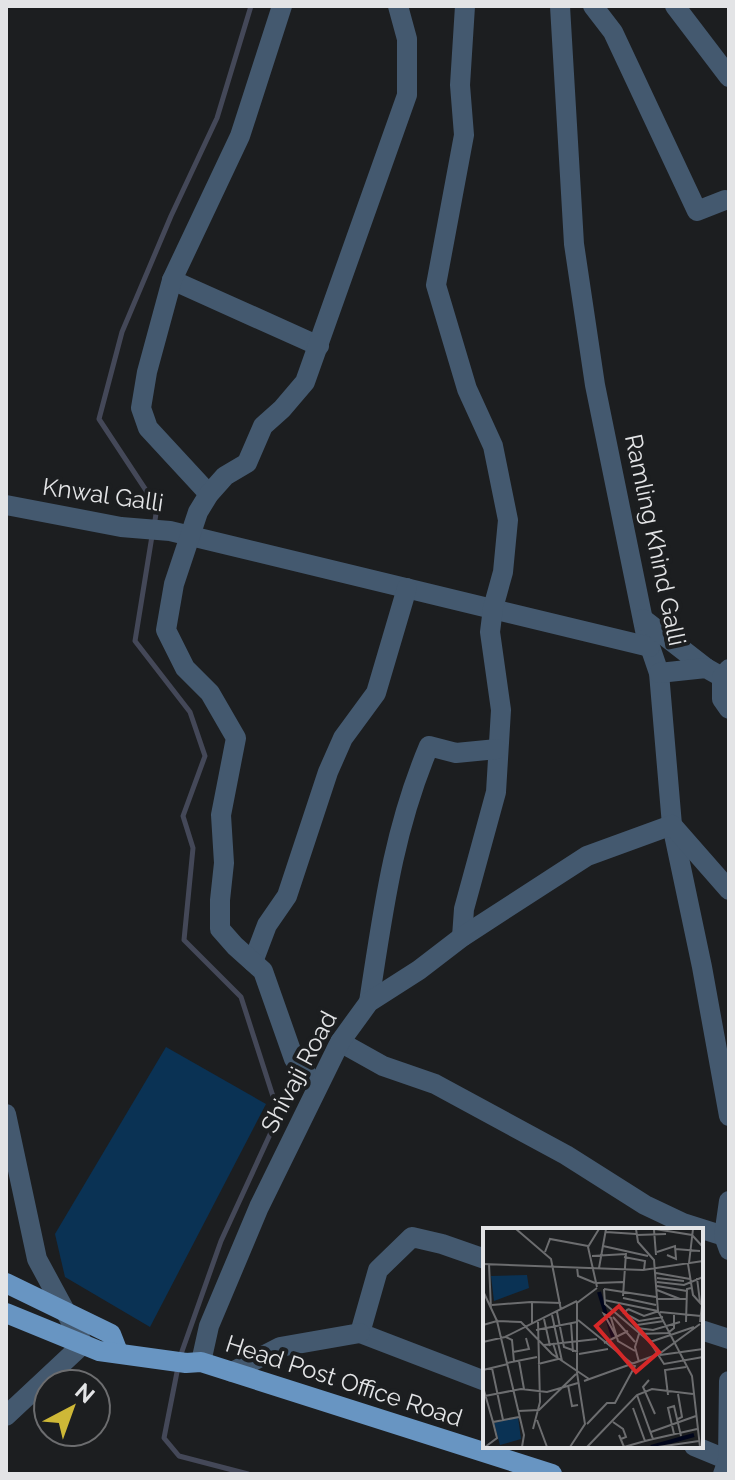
<svg xmlns="http://www.w3.org/2000/svg" width="735" height="1480" font-family="Raleway,sans-serif">
<style>
.green{fill:#0a3254}
.lines{fill:none;stroke-linecap:round;stroke-linejoin:round}
.stream{stroke:#444858;stroke-width:5}
.minor{stroke:#44596f;stroke-width:20}
.major{stroke:#6895c2;stroke-width:20}
.labels{text-anchor:middle;stroke-width:8;stroke-linejoin:round;paint-order:stroke}
.street-label{font-size:24px;fill:#e3e4e6;stroke:#1c1e20}
.inset-river{fill:none;stroke:#00051b;stroke-width:4}
.inset-road{fill:none;stroke:#6c6d6f;stroke-width:2}
.view{fill:#d62828;fill-opacity:0.15;stroke:#d62828;stroke-width:4}
.inset-edge{fill:none;stroke:#e3e4e6;stroke-width:4}
</style>
<rect width="100%" height="100%" fill="#1c1e20"/>
<path class="green" d="M166,1047L266,1104L150,1327L65,1277L55,1234Z"/>
<g class="lines">
<g class="stream">
<path d="M154,527L157,507L99,419L122,332L171,216L217,118L251,6"/>
<path d="M152,536L135,641L190,712L205,756L183,816L193,848L184,940L241,997L279,1115L221,1241L180,1357"/>
<path d="M178,1367L164,1438L179,1456L248,1474"/>
</g>
<g class="minor">
<path d="M560,6L574,244L595,385L646,635L659,673L672,825L702,967L729,1116"/>
<path d="M593,6L613,32L697,211L725,200"/>
<path d="M675,6L729,77"/>
<path d="M172,280L319,346"/>
<path d="M209,494L148,428L141,408L147,372L172,280L240,136L282,6"/>
<path d="M6,505L121,527L170,531L650,647"/>
<path d="M643,619L706,668"/>
<path d="M659,673L706,668L722,677L729,669"/>
<path d="M722,677V699L729,709"/>
<path d="M462,937L464,909L496,792L501,710L490,632L493,608L503,572L508,520L493,446L467,389L436,285L464,135L460,85L465,6"/>
<path d="M253,962L267,925L287,896L328,772L343,738L376,693L407,588"/>
<path d="M369,1002C383,912 393,831 429,746L456,753L497,749"/>
<path d="M340,1042L383,1066L435,1084L566,1155L645,1205L683,1223L724,1236"/>
<path d="M317,1087L294,1059L263,971L235,946L220,929V900L224,863L221,815L236,738L210,693L185,668L166,630L174,584L198,512L209,494L225,476L247,463L263,426L282,409L305,382L407,95V39L398,6"/>
<path d="M6,1114L37,1259L83,1344L6,1416"/>
<path d="M729,1201L724,1236L729,1250"/>
<path d="M485,1259L442,1244L412,1237L378,1270L360,1333L485,1381"/>
<path d="M701,1330L729,1339"/>
<path d="M201,1362L209,1326L259,1207L340,1042L369,1002L419,970L462,937L587,856L672,825L729,890"/>
<path d="M232,1372L280,1347L360,1333"/>
<path d="M694,1446L728,1460"/>
<path d="M723,1474L728,1460L729,1381"/>
</g>
<g class="major">
<path d="M6,1283L111,1334L118,1352"/>
<path d="M6,1313L99,1351L186,1363L201,1362L552,1474"/>
</g>
</g>
<g class="labels">
<g class="street-label">
<text transform="translate(103 495) rotate(8)" y="8">Knwal Galli</text>
<text transform="translate(655 540) rotate(78)" y="8">Ramling Khind Galli</text>
<text transform="translate(299 1072) rotate(-62)" y="8">Shivaji Road</text>
<text transform="translate(344 1381) rotate(18)" y="8">Head Post Office Road</text>
</g>
</g>
<g transform="translate(483 1228)">
<rect width="220" height="220" fill="#1c1e20"/>
<path d="M44,47L46,60L11,73L8,48ZM35,189L38,211L17,217L11,195Z" fill="#0a3254"/>
<path class="inset-river" d="M116,64L130,109M168,219L211,207"/>
<path class="inset-road" d="M33,1L68,31L78,82M153,1L155,14L171,32L175,83L209,148L217,219M172,1L209,7L220,19M171,2L173,27M123,4L153,6M154,7L183,6M120,18L165,28M192,21L217,23M62,24L67,11L105,18M174,24L192,18L193,31L184,27M109,28L143,26M141,29L162,33L161,42M206,35L210,1M0,36L160,42L220,33M6,36L8,81M205,36L210,67L219,77L217,94M94,39L95,48L112,55M116,40L123,1M173,45L207,51M174,50L201,53M214,50L217,74M174,54L201,57L220,49M114,55L140,54M174,58L204,63M114,59L105,19L116,1M121,61L122,76L167,114L181,136L220,129M121,61L173,69M174,62L197,71M0,63L14,93L38,94L69,126L106,151M140,68L143,25M140,70L173,77M175,71H204M121,72L175,83M9,77L48,74M145,81L141,85L156,93L180,89M145,81L161,88L176,83M74,84L81,119L95,124M177,84L218,88M69,87L79,133M130,89L152,114M61,91L67,118M95,92L152,138L132,175H124L104,196M203,94L204,61L208,60M88,95L90,124M49,96V74L78,75M0,97L14,93L41,207L39,219M154,97L181,93M154,100L170,102L197,94M53,102L94,94M133,108L121,86L128,90L135,113L152,123M23,109L29,112L31,134M0,114L22,109L94,73M167,114L211,99M121,115L145,103M61,117L114,111M30,124L46,121L43,110M96,126L125,121M177,127L220,121M36,133L41,161M156,134L152,119L156,106L185,105L191,100V87M24,135L54,129M55,136L75,131L70,115M9,140L20,192M0,142L25,136M166,152L160,159L172,186M101,153L176,126L217,96M85,157L89,178L95,177M0,159L10,194L36,189M154,167L170,211L214,201M185,167L182,142L203,139M2,168L38,161L64,164L95,155M150,180L162,213L170,211M35,183L56,182L93,146M195,191L199,189L195,166M54,192L64,219M130,194L140,201L143,209L138,211M50,201L57,174L55,94M168,204L213,188M191,206L185,180L191,178L198,208M136,207L141,219L162,213M2,219L14,210L10,194M87,219L102,196L94,145V75L114,60M104,219L154,167L169,161L210,166M175,219L216,213"/>
<path class="view" d="M136,78L176,124L153,144L113,98Z"/>
<rect width="220" height="220" class="inset-edge"/>
</g>
<rect width="735" height="1480" fill="none" stroke="#e3e4e6" stroke-width="16"/>
<g transform="translate(72 1408) rotate(41)"><circle r="38" fill="#1c1e20" stroke="#6c6d6f" stroke-width="2"/>
<path d="M0-6L14 30L0 20L-14 30Z" fill="#ceb837"/>
<text y="-12" font-size="22" font-weight="bold" text-anchor="middle" fill="#e3e4e6">N</text>
</g>
</svg>
